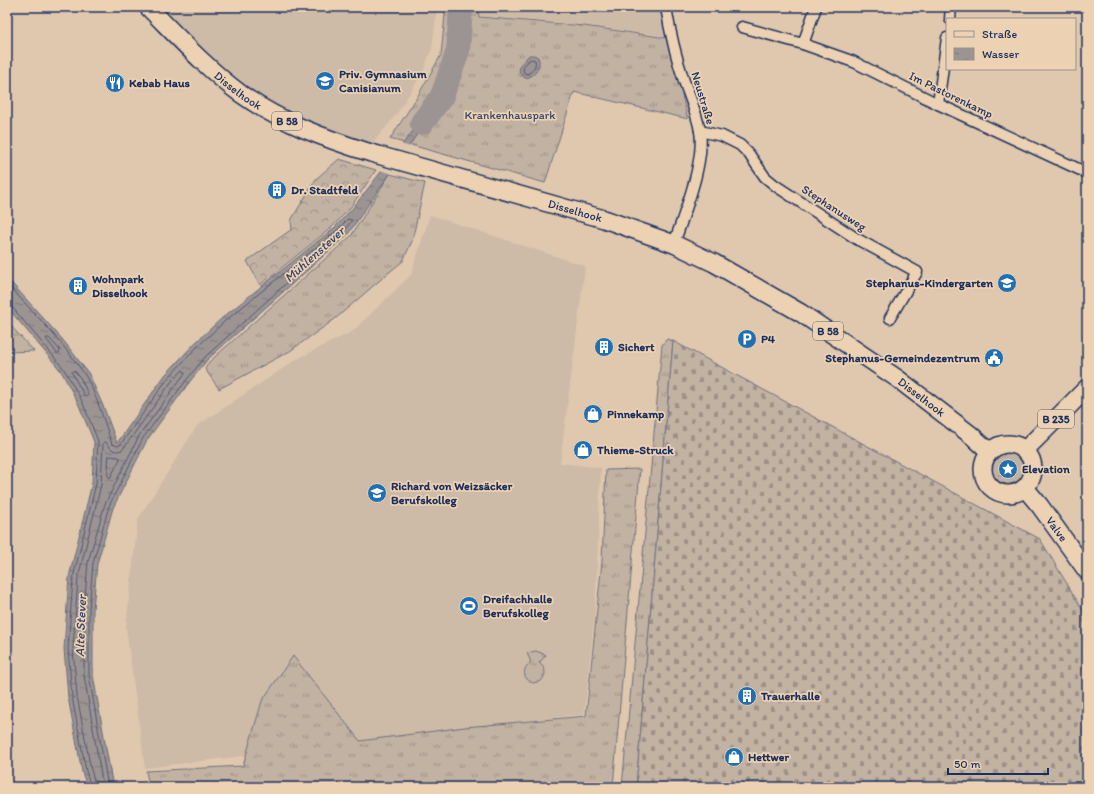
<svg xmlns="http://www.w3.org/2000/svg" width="1094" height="794" font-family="Itim,sans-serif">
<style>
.built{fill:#cdbaa7}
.grass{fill:url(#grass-tufts);stroke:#6e7080}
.forest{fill:url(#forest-crowns);stroke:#6e7080}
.cemetery{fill:url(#cemetery-stones);stroke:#6e7080}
.water{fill:url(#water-ripples);stroke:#686c7e}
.pier{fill:#dfc8ae}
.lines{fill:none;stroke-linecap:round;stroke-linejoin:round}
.shore{stroke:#4f5773;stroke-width:1}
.river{stroke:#9c9493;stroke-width:24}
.minor-casing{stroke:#1b2f5e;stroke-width:13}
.primary-casing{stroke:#1b2f5e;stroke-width:20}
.minor{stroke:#ecd2b3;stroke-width:10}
.primary{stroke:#ecd2b3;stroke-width:17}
.labels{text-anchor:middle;stroke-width:3.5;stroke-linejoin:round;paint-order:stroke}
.shield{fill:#ecd2b3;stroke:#5a6078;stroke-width:1}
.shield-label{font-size:11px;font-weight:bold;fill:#1b2f5e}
.poi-label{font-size:12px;font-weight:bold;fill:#1b2f5e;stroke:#ecd2b3;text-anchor:start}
.street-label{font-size:12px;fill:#1b2f5e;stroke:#ecd2b3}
.park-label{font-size:12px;fill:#344368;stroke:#ecd2b3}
.water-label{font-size:13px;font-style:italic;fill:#354369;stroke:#ecd2b3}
</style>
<defs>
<pattern id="grass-tufts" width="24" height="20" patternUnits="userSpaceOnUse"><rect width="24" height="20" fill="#c2b2a2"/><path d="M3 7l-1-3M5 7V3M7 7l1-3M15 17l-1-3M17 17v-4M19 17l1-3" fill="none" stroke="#9d9187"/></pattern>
<pattern id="forest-crowns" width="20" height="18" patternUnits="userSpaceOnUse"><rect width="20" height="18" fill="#c2b2a2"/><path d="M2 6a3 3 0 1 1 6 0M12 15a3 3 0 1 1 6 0" fill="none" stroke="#9d9187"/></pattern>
<pattern id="cemetery-stones" width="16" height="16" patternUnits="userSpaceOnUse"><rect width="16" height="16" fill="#c2b2a2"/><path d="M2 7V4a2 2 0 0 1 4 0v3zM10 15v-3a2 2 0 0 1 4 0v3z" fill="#9d9187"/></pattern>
<pattern id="water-ripples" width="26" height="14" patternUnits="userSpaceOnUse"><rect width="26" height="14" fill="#9c9493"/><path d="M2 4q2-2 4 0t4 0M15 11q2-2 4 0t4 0" fill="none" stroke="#7e797b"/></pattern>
</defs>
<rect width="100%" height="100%" fill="#dfc8ae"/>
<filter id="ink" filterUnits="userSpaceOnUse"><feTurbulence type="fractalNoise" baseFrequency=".025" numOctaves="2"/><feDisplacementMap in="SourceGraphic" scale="8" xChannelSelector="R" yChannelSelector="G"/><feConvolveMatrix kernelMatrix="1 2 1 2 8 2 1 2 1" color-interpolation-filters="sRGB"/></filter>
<g filter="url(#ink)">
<g class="built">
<path d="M158,7H437V8L432,48L423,72L396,115L371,145L291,120L241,90Z"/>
<path d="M478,7H663L667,37L583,25L479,16Z"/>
<path d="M430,215L585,266L560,463L601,468L595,612L584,714L145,768L126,627L138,519L197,426L297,359L353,331L411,275Z"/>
</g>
<g class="grass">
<path d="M444,7H477L479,17L584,26L667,38L688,119L574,92L545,183L390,139L416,99L441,55L445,15Z"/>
<path d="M390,174L425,183L412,241L403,261L387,274L335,319L290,351L219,389L205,369L209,362L351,236Z"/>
<path d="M7,322L34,351L7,352Z"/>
<path d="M667,339L673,341L636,787H622L662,345Z"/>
<circle cx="1008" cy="469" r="16"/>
<path d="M640,469L613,787H149L146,771L243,766L262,701L293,656L360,741L465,727L586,716L602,561L606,470Z"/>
<path d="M536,651L546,655L539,663C546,668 547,674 541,681L533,683C523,679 521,669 531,662L527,653Z"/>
</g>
<path class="forest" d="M339,159L376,170L350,208L331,228L260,285L247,261L292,229L291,221L293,217L316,179Z"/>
<path class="cemetery" d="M673,341L1040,539L1087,617V787H636Z"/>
<g class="water">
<path d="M529,55H534L538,57C542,67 535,77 525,78L519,73L520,65Z"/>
<path d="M441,95L443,97L348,234L208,359L191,380L147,440L113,508L97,564L93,609V675L113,787H87L82,772L68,697L64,649L69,577L92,483L94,442L78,403L61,371L7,307V278L63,340L89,374L104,408L117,443L165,375L194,344L222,318L333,229L352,209Z"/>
</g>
<path class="pier" d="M400,144L411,147L392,174L380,170Z"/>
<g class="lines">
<g class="shore">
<path d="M531,59L535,60C537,66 532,73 526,74L523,71L524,66Z"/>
<path d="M7,284C34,313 63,342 85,375C97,395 104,422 112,444L118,446L121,444L168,378L197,347L225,321L335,232L348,219L352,220L344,231L205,357L188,378L143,438L109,506L93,563L89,609V675L108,787"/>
<path d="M7,305L12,307L64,369L82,401L98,441L96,484L73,578L68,649L72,697L86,771L91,787"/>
<path d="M47,338H49L60,350L59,353H57L47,340Z"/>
<path d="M73,371H75L81,379L88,394L87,396L84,395L72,373Z"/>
<path d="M109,456L119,457L120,459L110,478L108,476Z"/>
<path d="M96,787L91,770L77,696L73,649L78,578L101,485L103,443L106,442C110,449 115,454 123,449L172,381L183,370L185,373L139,436L105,504L88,562L84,609V675L103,787"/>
</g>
<path class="river" d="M422,123L442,96L458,51L461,7"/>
<g class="minor-casing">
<g id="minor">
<path d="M666,7C670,32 676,57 684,81C690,98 697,114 700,131C705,163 684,213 674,244"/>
<path d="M950,19L951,7"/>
<path d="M742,27L803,44L854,62L938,104L1087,173"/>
<path d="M803,44L816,7"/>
<path d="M938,104L947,38"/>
<path d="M700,131L722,136L740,145L749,154L765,177L776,186L857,239L917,272L890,318"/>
</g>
</g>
<g class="primary-casing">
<g id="primary">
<path id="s1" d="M148,7C178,37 207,69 241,94C280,122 326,139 371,153L604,219L674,244L714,263L801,313L898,379L971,435L989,451"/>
<circle cx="1008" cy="469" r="25"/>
<path d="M1025,450L1087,388"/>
<path id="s2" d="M1025,488L1040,506L1087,571"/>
</g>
</g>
<use href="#minor" class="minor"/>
<use href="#primary" class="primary"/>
</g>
</g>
<defs>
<g id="school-disc" transform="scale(1)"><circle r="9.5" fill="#1f6fb2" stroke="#ecd2b3"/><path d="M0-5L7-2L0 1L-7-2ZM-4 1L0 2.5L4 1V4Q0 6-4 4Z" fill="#fff"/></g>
<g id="restaurant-disc" transform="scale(1)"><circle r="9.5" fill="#1f6fb2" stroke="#ecd2b3"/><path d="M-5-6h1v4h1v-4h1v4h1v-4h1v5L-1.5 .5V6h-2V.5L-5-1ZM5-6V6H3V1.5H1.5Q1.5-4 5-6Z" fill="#fff"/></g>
<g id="building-disc" transform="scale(1)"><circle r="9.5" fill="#1f6fb2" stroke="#ecd2b3"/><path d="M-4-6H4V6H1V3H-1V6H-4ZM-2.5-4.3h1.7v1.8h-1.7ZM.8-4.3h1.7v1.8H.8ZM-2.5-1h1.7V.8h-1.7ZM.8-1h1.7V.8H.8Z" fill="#fff"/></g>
<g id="parking-disc" transform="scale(1)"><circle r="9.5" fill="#1f6fb2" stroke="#ecd2b3"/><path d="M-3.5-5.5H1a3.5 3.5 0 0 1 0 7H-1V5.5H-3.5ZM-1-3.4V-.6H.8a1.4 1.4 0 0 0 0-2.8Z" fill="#fff"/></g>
<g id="civic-disc" transform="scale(1)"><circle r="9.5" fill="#1f6fb2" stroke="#ecd2b3"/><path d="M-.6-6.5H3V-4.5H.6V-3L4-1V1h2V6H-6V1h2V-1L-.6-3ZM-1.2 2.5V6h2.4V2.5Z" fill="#fff"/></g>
<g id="shop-disc" transform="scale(1)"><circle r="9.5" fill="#1f6fb2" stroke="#ecd2b3"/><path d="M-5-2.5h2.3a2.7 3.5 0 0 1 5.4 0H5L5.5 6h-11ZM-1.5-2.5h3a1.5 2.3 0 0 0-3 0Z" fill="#fff"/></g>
<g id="sight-disc" transform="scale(1)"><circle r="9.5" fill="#1f6fb2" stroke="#ecd2b3"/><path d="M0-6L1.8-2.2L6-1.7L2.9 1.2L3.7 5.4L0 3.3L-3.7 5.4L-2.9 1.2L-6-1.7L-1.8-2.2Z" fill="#fff"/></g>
<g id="stadium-disc" transform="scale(1)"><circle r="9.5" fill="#1f6fb2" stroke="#ecd2b3"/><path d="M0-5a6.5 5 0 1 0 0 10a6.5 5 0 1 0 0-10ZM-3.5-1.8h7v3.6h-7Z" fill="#fff"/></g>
</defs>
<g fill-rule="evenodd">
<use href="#school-disc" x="325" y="81"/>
<use href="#restaurant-disc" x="115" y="83"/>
<use href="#building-disc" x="277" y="190"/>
<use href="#school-disc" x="1007" y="283"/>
<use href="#building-disc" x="78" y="286"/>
<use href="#parking-disc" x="747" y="339"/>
<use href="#building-disc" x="604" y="347"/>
<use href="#civic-disc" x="994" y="358"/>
<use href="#shop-disc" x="593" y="414"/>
<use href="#shop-disc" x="583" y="450"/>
<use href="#sight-disc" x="1008" y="469"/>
<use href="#school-disc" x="377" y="493"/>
<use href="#stadium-disc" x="469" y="606"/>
<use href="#building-disc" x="747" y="696"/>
<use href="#shop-disc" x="734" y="757"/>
</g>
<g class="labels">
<g class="shield">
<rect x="272" y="112" width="30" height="18" rx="3"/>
<rect x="813" y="322" width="30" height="18" rx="3"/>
<rect x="1038" y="410" width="36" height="18" rx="3"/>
</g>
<g class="shield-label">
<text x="287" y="125">B 58</text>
<text x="828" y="335">B 58</text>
<text x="1056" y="423">B 235</text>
</g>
<g class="poi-label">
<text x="339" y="78">Priv. Gymnasium<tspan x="339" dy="14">Canisianum</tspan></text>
<text x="129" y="87">Kebab Haus</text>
<text x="291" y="194">Dr. Stadtfeld</text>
<text x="92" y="283">Wohnpark<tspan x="92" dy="14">Disselhook</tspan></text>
<text x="993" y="287" text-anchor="end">Stephanus-Kindergarten</text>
<text x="761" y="343">P4</text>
<text x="618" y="351">Sichert</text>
<text x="980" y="362" text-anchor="end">Stephanus-Gemeindezentrum</text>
<text x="607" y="418">Pinnekamp</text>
<text x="597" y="454">Thieme-Struck</text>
<text x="1022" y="473">Elevation</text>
<text x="391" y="490">Richard von Weizsäcker<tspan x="391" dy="14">Berufskolleg</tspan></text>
<text x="483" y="603">Dreifachhalle<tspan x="483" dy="14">Berufskolleg</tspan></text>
<text x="761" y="700">Trauerhalle</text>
<text x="748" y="761">Hettwer</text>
</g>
<g class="street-label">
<text dy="4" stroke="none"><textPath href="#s1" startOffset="123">Disselhook</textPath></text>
<text transform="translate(951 95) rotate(26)" y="4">Im Pastorenkamp</text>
<text transform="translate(703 98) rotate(73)" y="4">Neustraße</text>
<text transform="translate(834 208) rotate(33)" y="4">Stephanusweg</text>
<text dy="4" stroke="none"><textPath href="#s1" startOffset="483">Disselhook</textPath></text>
<text dy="4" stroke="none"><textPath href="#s1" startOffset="879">Disselhook</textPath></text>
<text dy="4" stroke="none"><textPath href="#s2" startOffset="52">Valve</textPath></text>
</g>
<g class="park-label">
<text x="510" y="119">Krankenhauspark</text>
</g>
<g class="water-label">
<text transform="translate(314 254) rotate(-42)" y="5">Mühlenstever</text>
<text transform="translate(80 626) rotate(-88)" y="5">Alte Stever</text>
</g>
</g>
<rect width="1094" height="794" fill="none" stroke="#ecd2b3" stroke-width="24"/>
<rect x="12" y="12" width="1070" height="770" fill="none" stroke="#1b2f5e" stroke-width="1.5" filter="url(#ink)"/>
<rect x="946" y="18" width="130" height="52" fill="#ecd2b3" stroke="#989191"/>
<rect x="954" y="31" width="20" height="6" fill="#ecd2b3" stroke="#989191"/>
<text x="982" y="38" font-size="12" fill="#1b2f5e">Straße</text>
<rect x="954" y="48" width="20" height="12" fill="url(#water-ripples)" stroke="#989191"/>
<text x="982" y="58" font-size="12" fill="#1b2f5e">Wasser</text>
<path d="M948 768v6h100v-6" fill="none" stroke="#1b2f5e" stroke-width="2"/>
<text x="954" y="768" font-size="12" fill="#1b2f5e" stroke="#ecd2b3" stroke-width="3" paint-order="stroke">50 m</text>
</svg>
